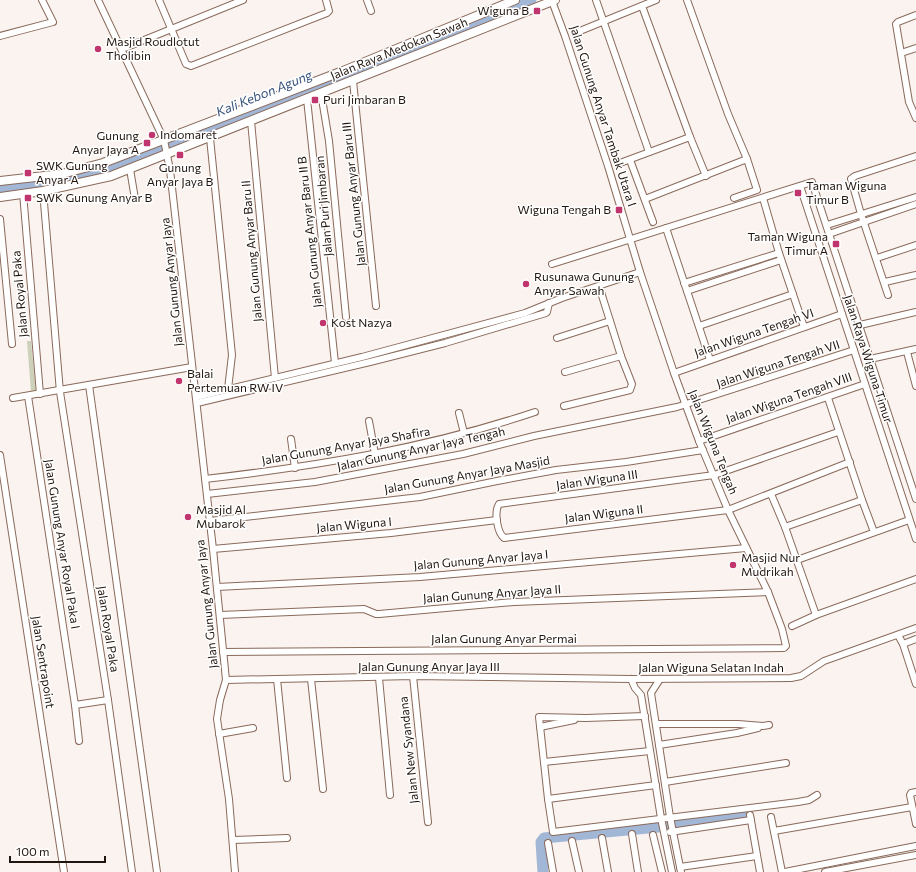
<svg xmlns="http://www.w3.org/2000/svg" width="916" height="872" font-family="Commissioner,sans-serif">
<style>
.green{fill:#cdd1ba}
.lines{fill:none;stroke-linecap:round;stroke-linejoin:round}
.river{stroke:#a2b6d5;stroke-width:11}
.minor-casing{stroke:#8a6a5b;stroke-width:8}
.tertiary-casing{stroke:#8a6a5b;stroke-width:10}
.minor{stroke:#fff;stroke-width:6}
.tertiary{stroke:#fff;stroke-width:8}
.poi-dot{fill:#c0356d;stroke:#fff;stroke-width:1.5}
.labels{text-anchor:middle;stroke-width:3;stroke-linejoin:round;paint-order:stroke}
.poi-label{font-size:12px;fill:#21150f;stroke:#fff;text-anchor:start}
.street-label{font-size:12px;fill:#21150f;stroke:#fff}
.water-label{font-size:13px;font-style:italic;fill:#36527d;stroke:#fff}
</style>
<rect width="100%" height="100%" fill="#faf3ef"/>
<path class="green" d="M27,341H31L36,391L31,392Z"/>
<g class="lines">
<g class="river">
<path d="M0,188L56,182L97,172L159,151L393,58L531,0"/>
<path d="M543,872L541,842L544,838L658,827L743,815"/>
</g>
<g class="minor-casing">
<g id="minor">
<path d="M98,0L164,140L170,170L213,549L226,680L220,700L217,719L229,799L235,872"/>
<path d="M159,0L186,64L191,66L327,13L329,11L326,0"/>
<path d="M367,0L371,11"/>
<path d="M596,0L649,152"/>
<path d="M642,6L690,137L706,176"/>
<path d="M916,15L898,22L896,24L909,102L916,118"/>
<path d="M575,33L656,0"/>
<path d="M0,36L53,22L42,0"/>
<path d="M122,49L243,0"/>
<path d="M901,53L916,48"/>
<path d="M353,81L376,306"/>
<path d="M321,93L329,141L346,317"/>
<path d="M307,99L335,363"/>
<path d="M251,121L275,378"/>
<path d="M210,138L232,355L228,389"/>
<path d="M630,160L653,222"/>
<path d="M620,163L690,137"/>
<path d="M130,169L135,199"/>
<path d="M800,186L916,539"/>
<path d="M43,191L60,392L108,700L132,872"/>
<path d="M23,193L40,394"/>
<path d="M734,198L757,190L747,159"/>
<path d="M763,198L779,253L804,327"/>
<path d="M645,199L747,159L728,114L687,0"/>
<path d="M0,219L12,344"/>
<path d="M827,225L916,197"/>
<path d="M666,228L710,360"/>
<path d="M829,234L916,204"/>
<path d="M877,258L916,245"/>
<path d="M552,264L812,182L916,499"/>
<path d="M885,282L916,275"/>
<path d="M684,283L779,253"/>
<path d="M687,291L781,260"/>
<path d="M888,295L861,214L851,179L855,176L916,156"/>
<path d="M860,325L916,312"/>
<path d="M699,326L793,294"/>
<path d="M557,338L610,321"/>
<path d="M907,352L916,386"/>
<path d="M870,359L916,349"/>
<path d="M565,372L621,356"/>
<path d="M674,373L842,314"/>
<path d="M89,385L157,872"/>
<path d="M28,396L75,705L79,741"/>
<path d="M196,397L362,357L525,313L562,298L640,272"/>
<path d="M13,398L192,367"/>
<path d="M828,398L862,500L874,532"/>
<path d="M197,403L370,362L445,343L546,313L547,312L549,303"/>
<path d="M564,406L630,390L632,384L621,356L599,286"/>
<path d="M459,413L464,433"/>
<path d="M369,421L375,454"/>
<path d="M838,432L714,475L499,504C494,512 497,532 504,538L728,510L850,462"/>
<path d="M291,439L295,468"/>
<path d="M699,441L865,384"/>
<path d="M0,455L64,872"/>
<path d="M205,479C317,466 428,448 535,412"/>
<path d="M207,494L315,482L463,454L534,436L677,407L854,350"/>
<path d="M771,494L785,527L816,615"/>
<path d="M210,521L420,497L497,481L556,470L626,462L703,450"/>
<path d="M785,527L862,500"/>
<path d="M213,549L391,533L497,520"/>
<path d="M797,560L909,520"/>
<path d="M217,587L420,577L746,548"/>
<path d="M220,615L364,609L376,614H379L514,602L768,592"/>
<path d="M792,626L816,615L916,579"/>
<path d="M898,635L903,644L916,684"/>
<path d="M903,644L916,639"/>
<path d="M223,652L784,648L786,646L782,629L768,592L728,510L699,441L674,373L640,272L608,166L565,36L552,1"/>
<path d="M413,676L428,822"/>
<path d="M379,678L390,795"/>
<path d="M277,679L287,778"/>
<path d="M311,679L323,789"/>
<path d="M631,679L635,688L641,695L661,818L672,872"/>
<path d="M660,679L651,693L670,817L681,872"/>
<path d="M226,680L413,676L631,679L791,678L801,676L824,661L916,628"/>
<path d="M75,705L108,700"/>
<path d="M645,716L586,718L539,717L548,799L553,832L798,802L809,800L817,795"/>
<path d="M656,724H738L763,726L769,725"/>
<path d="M540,727L574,720"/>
<path d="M219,734L253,728"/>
<path d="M659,745L737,733L758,728"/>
<path d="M544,762L650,751"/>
<path d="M665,782L786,763"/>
<path d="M916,792L911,793L910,795L916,824"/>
<path d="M548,799L656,785"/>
<path d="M750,815L760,872"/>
<path d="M771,817L782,872"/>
<path d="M774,831L912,807"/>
<path d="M670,832L751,820"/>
<path d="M632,834L638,872"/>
<path d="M653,835L662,872"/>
<path d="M602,838L608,872"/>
<path d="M233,840L287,838"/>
<path d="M572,841L579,872"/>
<path d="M548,843L553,872"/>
<path d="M680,867L757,856"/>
<path d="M785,872L916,846"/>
<path d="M825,872L916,855"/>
</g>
</g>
<g class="tertiary-casing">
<g id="tertiary">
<path d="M0,181L62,174L103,163L343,71L515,0"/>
<path d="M0,197L43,191L111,176L555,0"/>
</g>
</g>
<use href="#minor" class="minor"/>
<use href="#tertiary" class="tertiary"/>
</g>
<g class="poi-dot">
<rect x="533" y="7" width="8" height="8" rx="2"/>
<circle cx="98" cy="49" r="4"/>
<rect x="311" y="96" width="8" height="8" rx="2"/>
<circle cx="152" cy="135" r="4"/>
<rect x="143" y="139" width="8" height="8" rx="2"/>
<rect x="176" y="151" width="8" height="8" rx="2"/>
<rect x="24" y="169" width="8" height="8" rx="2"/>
<rect x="794" y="189" width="8" height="8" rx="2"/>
<rect x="24" y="194" width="8" height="8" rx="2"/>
<rect x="615" y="206" width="8" height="8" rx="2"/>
<rect x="832" y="240" width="8" height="8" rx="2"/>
<circle cx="526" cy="284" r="4"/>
<circle cx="323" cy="323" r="4"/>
<circle cx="179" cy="381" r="4"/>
<circle cx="188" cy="517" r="4"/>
<circle cx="733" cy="565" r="4"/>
</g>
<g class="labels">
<g class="poi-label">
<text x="529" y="15" text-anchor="end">Wiguna B</text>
<text x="106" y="46">Masjid Roudlotut<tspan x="106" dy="14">Tholibin</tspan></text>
<text x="323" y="104">Puri Jimbaran B</text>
<text x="160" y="139">Indomaret</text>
<text x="139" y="140" text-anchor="end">Gunung<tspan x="139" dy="14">Anyar Jaya A</tspan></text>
<text x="36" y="170">SWK Gunung<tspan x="36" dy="14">Anyar A</tspan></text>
<text x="180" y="172" text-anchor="middle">Gunung<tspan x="180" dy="14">Anyar Jaya B</tspan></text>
<text x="806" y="190">Taman Wiguna<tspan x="806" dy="14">Timur B</tspan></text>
<text x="36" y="202">SWK Gunung Anyar B</text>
<text x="611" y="214" text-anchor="end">Wiguna Tengah B</text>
<text x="828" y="241" text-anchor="end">Taman Wiguna<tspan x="828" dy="14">Timur A</tspan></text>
<text x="534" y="281">Rusunawa Gunung<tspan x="534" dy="14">Anyar Sawah</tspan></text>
<text x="331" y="327">Kost Nazya</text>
<text x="187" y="378">Balai<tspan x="187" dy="14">Pertemuan RW IV</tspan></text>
<text x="196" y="514">Masjid Al<tspan x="196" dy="14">Mubarok</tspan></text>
<text x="741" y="562">Masjid Nur<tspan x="741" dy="14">Mudrikah</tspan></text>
</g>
<g class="street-label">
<text transform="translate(399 49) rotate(-22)" y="4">Jalan Raya Medokan Sawah</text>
<text transform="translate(603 116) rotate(72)" y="4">Jalan Gunung Anyar Tambak Utara I</text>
<text transform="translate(354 194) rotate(-96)" y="4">Jalan Gunung Anyar Baru III</text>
<text transform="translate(324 206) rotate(-95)" y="4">Jalan Puri Jimbaran</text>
<text transform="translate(310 232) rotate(-96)" y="4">Jalan Gunung Anyar Baru II B</text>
<text transform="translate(252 251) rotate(-95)" y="4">Jalan Gunung Anyar Baru II</text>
<text transform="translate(172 282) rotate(-96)" y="4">Jalan Gunung Anyar Jaya</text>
<text transform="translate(20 294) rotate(-95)" y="4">Jalan Royal Paka</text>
<text transform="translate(754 333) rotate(-19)" y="4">Jalan Wiguna Tengah VI</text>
<text transform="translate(868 359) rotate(72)" y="4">Jalan Raya Wiguna Timur</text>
<text transform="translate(778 364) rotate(-18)" y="4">Jalan Wiguna Tengah VII</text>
<text transform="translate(789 398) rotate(-19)" y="4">Jalan Wiguna Tengah VIII</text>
<text transform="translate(713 442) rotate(68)" y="4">Jalan Wiguna Tengah</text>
<text transform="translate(346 446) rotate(-10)" y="4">Jalan Gunung Anyar Jaya Shafira</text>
<text transform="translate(421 449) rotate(-12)" y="4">Jalan Gunung Anyar Jaya Tengah</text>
<text transform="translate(467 475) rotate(-10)" y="4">Jalan Gunung Anyar Jaya Masjid</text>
<text transform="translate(597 480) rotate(-8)" y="4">Jalan Wiguna III</text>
<text transform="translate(604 514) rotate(-7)" y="4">Jalan Wiguna II</text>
<text transform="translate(354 525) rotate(-5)" y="4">Jalan Wiguna I</text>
<text transform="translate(62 544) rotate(81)" y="4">Jalan Gunung Anyar Royal Paka I</text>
<text transform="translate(481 560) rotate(-5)" y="4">Jalan Gunung Anyar Jaya I</text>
<text transform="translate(492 594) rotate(-4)" y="4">Jalan Gunung Anyar Jaya II</text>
<text transform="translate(207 604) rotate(-96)" y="4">Jalan Gunung Anyar Jaya</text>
<text transform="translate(108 629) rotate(81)" y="4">Jalan Royal Paka</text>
<text x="504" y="643">Jalan Gunung Anyar Permai</text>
<text transform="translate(43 662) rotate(81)" y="4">Jalan Sentrapoint</text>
<text x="429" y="671">Jalan Gunung Anyar Jaya III</text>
<text x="711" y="672">Jalan Wiguna Selatan Indah</text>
<text transform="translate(409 750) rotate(-96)" y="4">Jalan New Syandana</text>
</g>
<g class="water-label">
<text transform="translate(264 93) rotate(-22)" y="5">Kali Kebon Agung</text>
</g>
</g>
<path d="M10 856v6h95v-6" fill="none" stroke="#21150f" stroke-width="2"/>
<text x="16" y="856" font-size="12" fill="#21150f" stroke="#ffffff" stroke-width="3" paint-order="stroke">100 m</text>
</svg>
